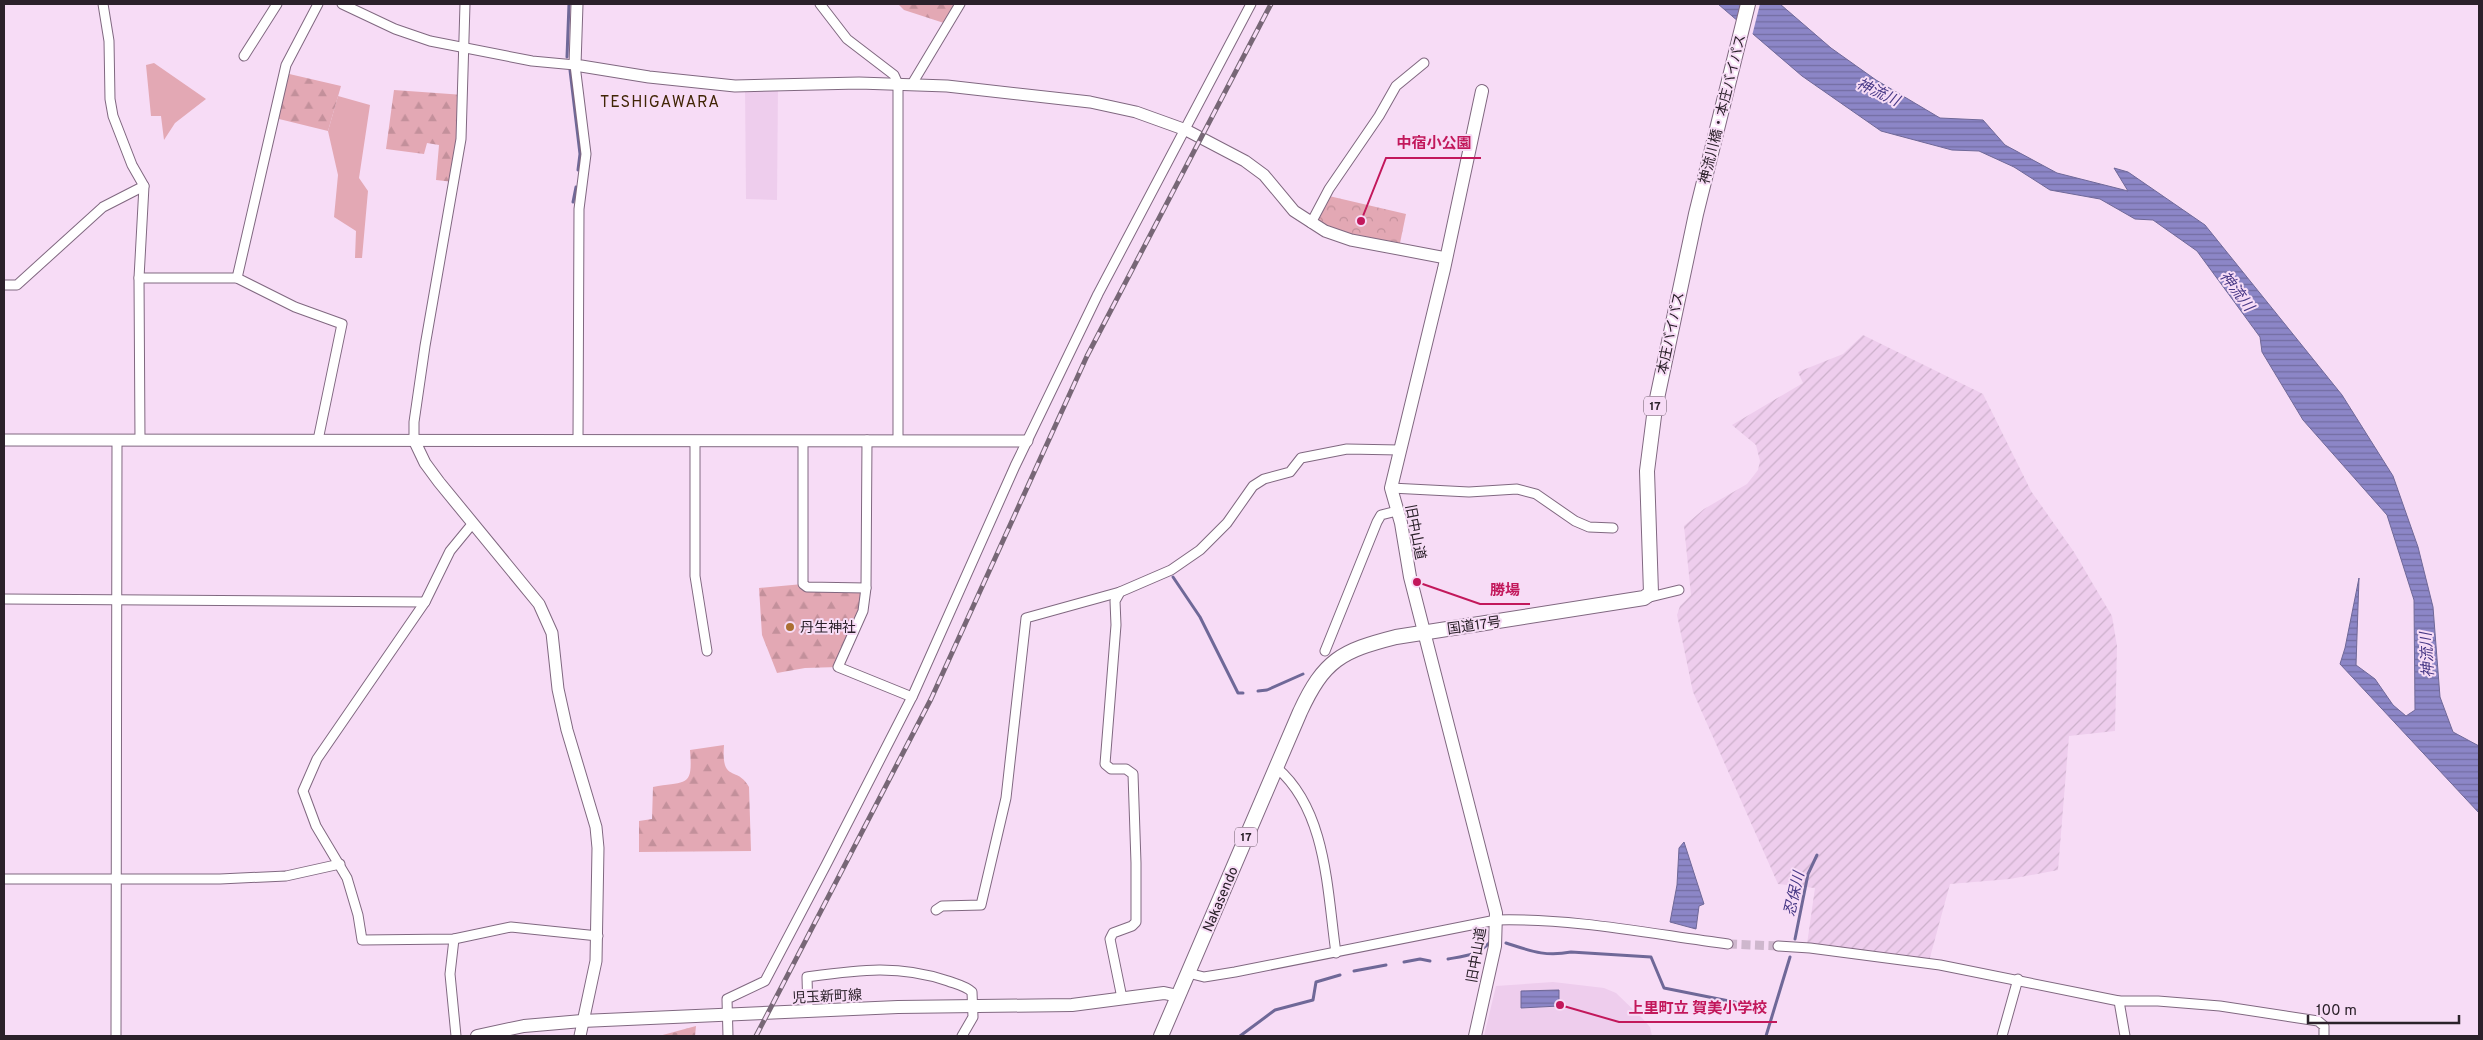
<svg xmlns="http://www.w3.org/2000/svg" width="2483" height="1040" font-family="Overpass,'Noto Sans JP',sans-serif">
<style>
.built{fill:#eecded}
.industrial{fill:url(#industrial-furrows)}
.grass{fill:#e3a8b4}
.forest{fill:url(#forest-firs)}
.cemetery{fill:url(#cemetery-stones)}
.park{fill:url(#park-crowns)}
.water{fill:url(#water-rules);stroke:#6f6898}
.pier{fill:#f7dcf6}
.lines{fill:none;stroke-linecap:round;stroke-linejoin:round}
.stream{stroke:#6f6898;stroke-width:3}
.minor-tunnel{stroke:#ceb7cd;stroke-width:9;stroke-dasharray:9 4.5;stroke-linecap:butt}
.minor-casing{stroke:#806880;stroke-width:11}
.tertiary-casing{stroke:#806880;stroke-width:13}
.secondary-casing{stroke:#806880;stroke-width:14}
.trunk-casing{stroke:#806880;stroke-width:16}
.minor{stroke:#fff;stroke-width:9}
.tertiary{stroke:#fff;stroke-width:11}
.secondary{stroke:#fff;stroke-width:12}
.trunk{stroke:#fff;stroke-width:14}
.rail-casing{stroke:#776776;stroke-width:5}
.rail{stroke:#f7dcf6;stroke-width:3;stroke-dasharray:9;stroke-linecap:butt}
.poi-dot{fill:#ab6f32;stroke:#f7dcf6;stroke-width:2}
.labels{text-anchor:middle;stroke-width:4;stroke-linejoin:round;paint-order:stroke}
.shield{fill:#f7dcf6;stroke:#685967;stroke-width:1}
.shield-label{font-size:12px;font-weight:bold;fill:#2b212a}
.street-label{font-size:14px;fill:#2b212a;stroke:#f7dcf6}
.poi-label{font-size:14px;fill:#2b212a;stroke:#f7dcf6;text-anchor:start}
.water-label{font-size:15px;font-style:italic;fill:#463785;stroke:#f7dcf6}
.quarter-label{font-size:16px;letter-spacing:1px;fill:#412506;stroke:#f7dcf6}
.leader{fill:none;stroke:#c2185b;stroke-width:2}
.callout-dot{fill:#c2185b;stroke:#f7dcf6;stroke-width:2}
.callout-label{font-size:15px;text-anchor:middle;font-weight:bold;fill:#c2185b;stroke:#f7dcf6;stroke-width:4;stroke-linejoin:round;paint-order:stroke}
</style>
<defs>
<pattern id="industrial-furrows" width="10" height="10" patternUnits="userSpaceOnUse" patternTransform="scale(1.25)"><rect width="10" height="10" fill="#eecded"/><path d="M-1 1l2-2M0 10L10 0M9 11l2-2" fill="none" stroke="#ccb0cb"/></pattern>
<pattern id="forest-firs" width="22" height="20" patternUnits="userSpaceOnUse" patternTransform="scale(1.25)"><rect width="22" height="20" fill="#e3a8b4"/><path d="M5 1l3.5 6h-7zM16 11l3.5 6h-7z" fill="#c3909b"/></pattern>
<pattern id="cemetery-stones" width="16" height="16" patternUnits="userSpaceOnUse" patternTransform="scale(1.25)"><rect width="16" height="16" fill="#e3a8b4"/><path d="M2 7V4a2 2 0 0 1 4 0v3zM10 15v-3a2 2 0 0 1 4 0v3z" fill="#c3909b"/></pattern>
<pattern id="park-crowns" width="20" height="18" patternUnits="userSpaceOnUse" patternTransform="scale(1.25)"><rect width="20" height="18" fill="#e3a8b4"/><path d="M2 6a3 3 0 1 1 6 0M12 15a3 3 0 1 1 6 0" fill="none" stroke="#c3909b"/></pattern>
<pattern id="water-rules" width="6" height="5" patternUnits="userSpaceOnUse" patternTransform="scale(1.25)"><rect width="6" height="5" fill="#8c86c7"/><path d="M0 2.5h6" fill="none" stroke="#736da2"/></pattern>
</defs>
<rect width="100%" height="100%" fill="#f7dcf6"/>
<g class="built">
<path d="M745,86H778L777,200L746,199Z"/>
<path d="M1553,982L1604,988L1616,993L1642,1018L1650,1027L1652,1036H1484L1496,986Z"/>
</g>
<path class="industrial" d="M1863,335L1983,394L2031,491L2074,552L2112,616L2117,646L2115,731L2069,736L2058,870L2010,879L1950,884L1929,961L1807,944L1815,888L1778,884L1693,692L1677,615L1680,606L1691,595L1684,526L1704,509L1747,484L1758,470L1760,461L1756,445L1732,425L1803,383L1798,372L1843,354Z"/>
<g class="grass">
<path d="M154,63L206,99L175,123L164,140L161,116H151L146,65Z"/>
<path d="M338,96L370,105L359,178L368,191L362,258H355L356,231L334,217L338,175L328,131Z"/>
</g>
<g class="forest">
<path d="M898,4H960L947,24L904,10Z"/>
<path d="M285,73L341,86L328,131L275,118Z"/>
<path d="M394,90L464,95L454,182L436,180L439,145L427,143L424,154L386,149Z"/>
<path d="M803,584L866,588L863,611L838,667L805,668L777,673L762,635L759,588Z"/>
<path d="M724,745C721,784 737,765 749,787L751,851L639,852V821L652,819L653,787C687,781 693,788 690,750Z"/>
</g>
<path class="cemetery" d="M696,1026L695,1036H659Z"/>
<path class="park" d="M1329,196L1406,214L1400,243L1346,233L1319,224L1317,218Z"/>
<g class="water">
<path d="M1718,4H1780L1831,48L1876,80L1940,118L1983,120L2005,145L2057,173L2128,191L2114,168L2128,172L2205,225L2342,395L2393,476L2418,547L2433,607L2440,697L2453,732L2479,746V813L2340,664L2345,648L2359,578L2356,665L2375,679L2393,705L2406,716L2415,710L2414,600L2387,515L2303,420L2262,352L2260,337L2197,251L2153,220L2135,219L2100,199L2050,190L2014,167L1979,151L1952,150L1881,131L1802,76Z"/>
<path d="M1684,842L1704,904L1699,906L1696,929L1670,922L1677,885L1679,848Z"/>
<path d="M1559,990V1006L1521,1008V991Z"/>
</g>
<path class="pier" d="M1742,4H1760L1752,36L1737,24Z"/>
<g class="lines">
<g class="stream">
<path d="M567,57L569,4"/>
<path d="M570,70L580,154L578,170"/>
<path d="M573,202L576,187"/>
<path d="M1173,577L1200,617L1238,693H1243"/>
<path d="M1258,691L1267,690L1303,674"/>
<path d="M1795,939L1808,874L1817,855"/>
<path d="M1506,943C1531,951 1545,957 1571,952L1651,957L1664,988L1754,1006"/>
<path d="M1448,959C1465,956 1479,955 1491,941"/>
<path d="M1404,962L1420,959L1430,961"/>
<path d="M1354,971L1386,965"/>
<path d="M1240,1036L1275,1010L1313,1000L1316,982L1340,975"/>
<path d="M1766,1036L1790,957"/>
</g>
<path class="minor-tunnel" d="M1728,944L1778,946"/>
<g class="minor-casing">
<g id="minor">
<path d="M103,4L109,41L110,99L113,116L132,165L144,186L139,278L140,440"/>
<path d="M342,4L395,29L430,41L532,61L575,65L586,154L579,209L578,441"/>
<path d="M820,4L847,39L894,75L898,84V441"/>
<path d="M244,56L277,4"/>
<path d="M912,84L960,4"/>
<path d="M1311,223L1329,189L1379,116L1396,86L1424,63"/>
<path d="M139,278H237L295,307L342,324L318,440"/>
<path d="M237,278L286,65L318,4"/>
<path d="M4,285H17L103,207L144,186"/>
<path d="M414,440V422L425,346L461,139L465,4"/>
<path d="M867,440L866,588L863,611L838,667L912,697"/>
<path d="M695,441V576L707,651"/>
<path d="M803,441V584L807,587L866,588"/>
<path d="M1391,488L1469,492L1517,489L1536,494L1575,521L1589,527L1613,528"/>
<path d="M473,523L450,551L425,602L317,759L303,791L316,826L347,878L358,915L362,940L454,939L511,927L598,936"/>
<path d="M1646,598L1679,590"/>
<path d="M4,599L425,602"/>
<path d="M1325,651L1377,522L1381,515L1397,511"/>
<path d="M1277,768C1327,811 1327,891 1336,953"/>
<path d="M4,879H220L286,876L340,864"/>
<path d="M936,910L942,906L981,905L1006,798L1026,618L1120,592"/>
<path d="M454,939L450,974L456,1036"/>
<path d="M1778,946L1810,948L1940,965L2119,1001H2158L2220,1006L2318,1021L2324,1026V1036"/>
<path d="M1188,973L1204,977L1235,972L1496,920C1574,918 1651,934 1728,944"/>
<path d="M1122,998L1110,939L1113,933L1132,926L1136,922V863L1133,774L1126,769H1111L1105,764L1116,625L1115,601L1120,592L1171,570L1200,550L1227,523L1253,486L1264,479L1290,472L1301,458L1347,449L1399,450"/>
<path d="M2119,1001L2125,1036"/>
<path d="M808,1012L807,977C858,970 898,964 948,981C956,984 966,986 972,992L973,1017L962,1036"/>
<path d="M116,1036L117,440"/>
<path d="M728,1036L727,999L765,981L826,865L913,695L1015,466L1098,294L1251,4"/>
<path d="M2002,1036L2018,979"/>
</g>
</g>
<g class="tertiary-casing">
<g id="tertiary">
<path d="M577,4L575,65L649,77L735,86L859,83L947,86L1090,102L1136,112L1186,130L1245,161L1264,175L1294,211L1325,231L1351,240L1446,258"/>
<path d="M4,440L1027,441"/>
<path d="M414,440L425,463L439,482L539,604L552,633L558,689L567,730L596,827L598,848L596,961L580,1036"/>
</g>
</g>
<g class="secondary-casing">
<g id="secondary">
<path d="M477,1036L524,1026L582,1021L898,1007L1072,1005L1164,993L1178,996"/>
<path d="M1475,1036L1495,946L1496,913L1410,577L1401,523L1391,488L1444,269L1482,91"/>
</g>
</g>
<g class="trunk-casing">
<path id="trunk" d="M1161,1036L1300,712C1324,660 1341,651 1396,637L1644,598L1651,593L1647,471L1655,408L1696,214L1748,4"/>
</g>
<use href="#minor" class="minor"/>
<use href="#tertiary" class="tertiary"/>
<use href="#secondary" class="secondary"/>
<use href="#trunk" class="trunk"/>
<g class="rail-casing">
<path id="rail" d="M756,1036L931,699L1087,356L1271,4"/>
</g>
<use href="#rail" class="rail"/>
</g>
<circle class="poi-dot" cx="790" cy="627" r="5"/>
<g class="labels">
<g class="shield">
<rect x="1644" y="396.5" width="22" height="19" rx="4"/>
<rect x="1235" y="827.5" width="22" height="19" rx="4"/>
</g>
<g class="shield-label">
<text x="1655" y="410">17</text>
<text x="1246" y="841">17</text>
</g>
<g class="street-label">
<text transform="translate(1722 109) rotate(-76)" y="5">神流川橋・本庄バイパス</text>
<text transform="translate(1670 333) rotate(-78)" y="5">本庄バイパス</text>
<text transform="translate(1416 532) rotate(79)" y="5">旧中山道</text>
<text transform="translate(1474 625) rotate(-8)" y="5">国道17号</text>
<text transform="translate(1220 899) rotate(-67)" y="5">Nakasendo</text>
<text transform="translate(1476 955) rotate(-80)" y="5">旧中山道</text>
<text transform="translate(827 996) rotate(-3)" y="5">児玉新町線</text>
</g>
<g class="poi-label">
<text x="800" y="632">丹生神社</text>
</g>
<g class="water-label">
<text transform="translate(1878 92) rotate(25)" y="5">神流川</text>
<text transform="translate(2237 291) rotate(53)" y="5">神流川</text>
<text transform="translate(2427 655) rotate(-93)" y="5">神流川</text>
<text transform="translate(1794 894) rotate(-77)" y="5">忍保川</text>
</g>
<g class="quarter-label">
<text x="660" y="107">TESHIGAWARA</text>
</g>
</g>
<path class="leader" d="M1361 221L1386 158H1481M1417 582L1480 604H1530M1560 1005L1619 1022H1777"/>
<g class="callout-dot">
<circle cx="1361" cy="221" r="5"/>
<circle cx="1417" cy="582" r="5"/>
<circle cx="1560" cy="1005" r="5"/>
</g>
<g class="callout-label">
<text x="1434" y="148">中宿小公園</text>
<text x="1505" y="595">勝場</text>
<text x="1698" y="1013">上里町立 賀美小学校</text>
</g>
<rect width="2483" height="1040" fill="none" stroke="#2b212a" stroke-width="10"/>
<path d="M2308 1015v8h151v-8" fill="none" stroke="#2b212a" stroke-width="2.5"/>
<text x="2316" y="1015" font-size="15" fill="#2b212a" stroke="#f7dcf6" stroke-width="4" paint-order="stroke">100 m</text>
</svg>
